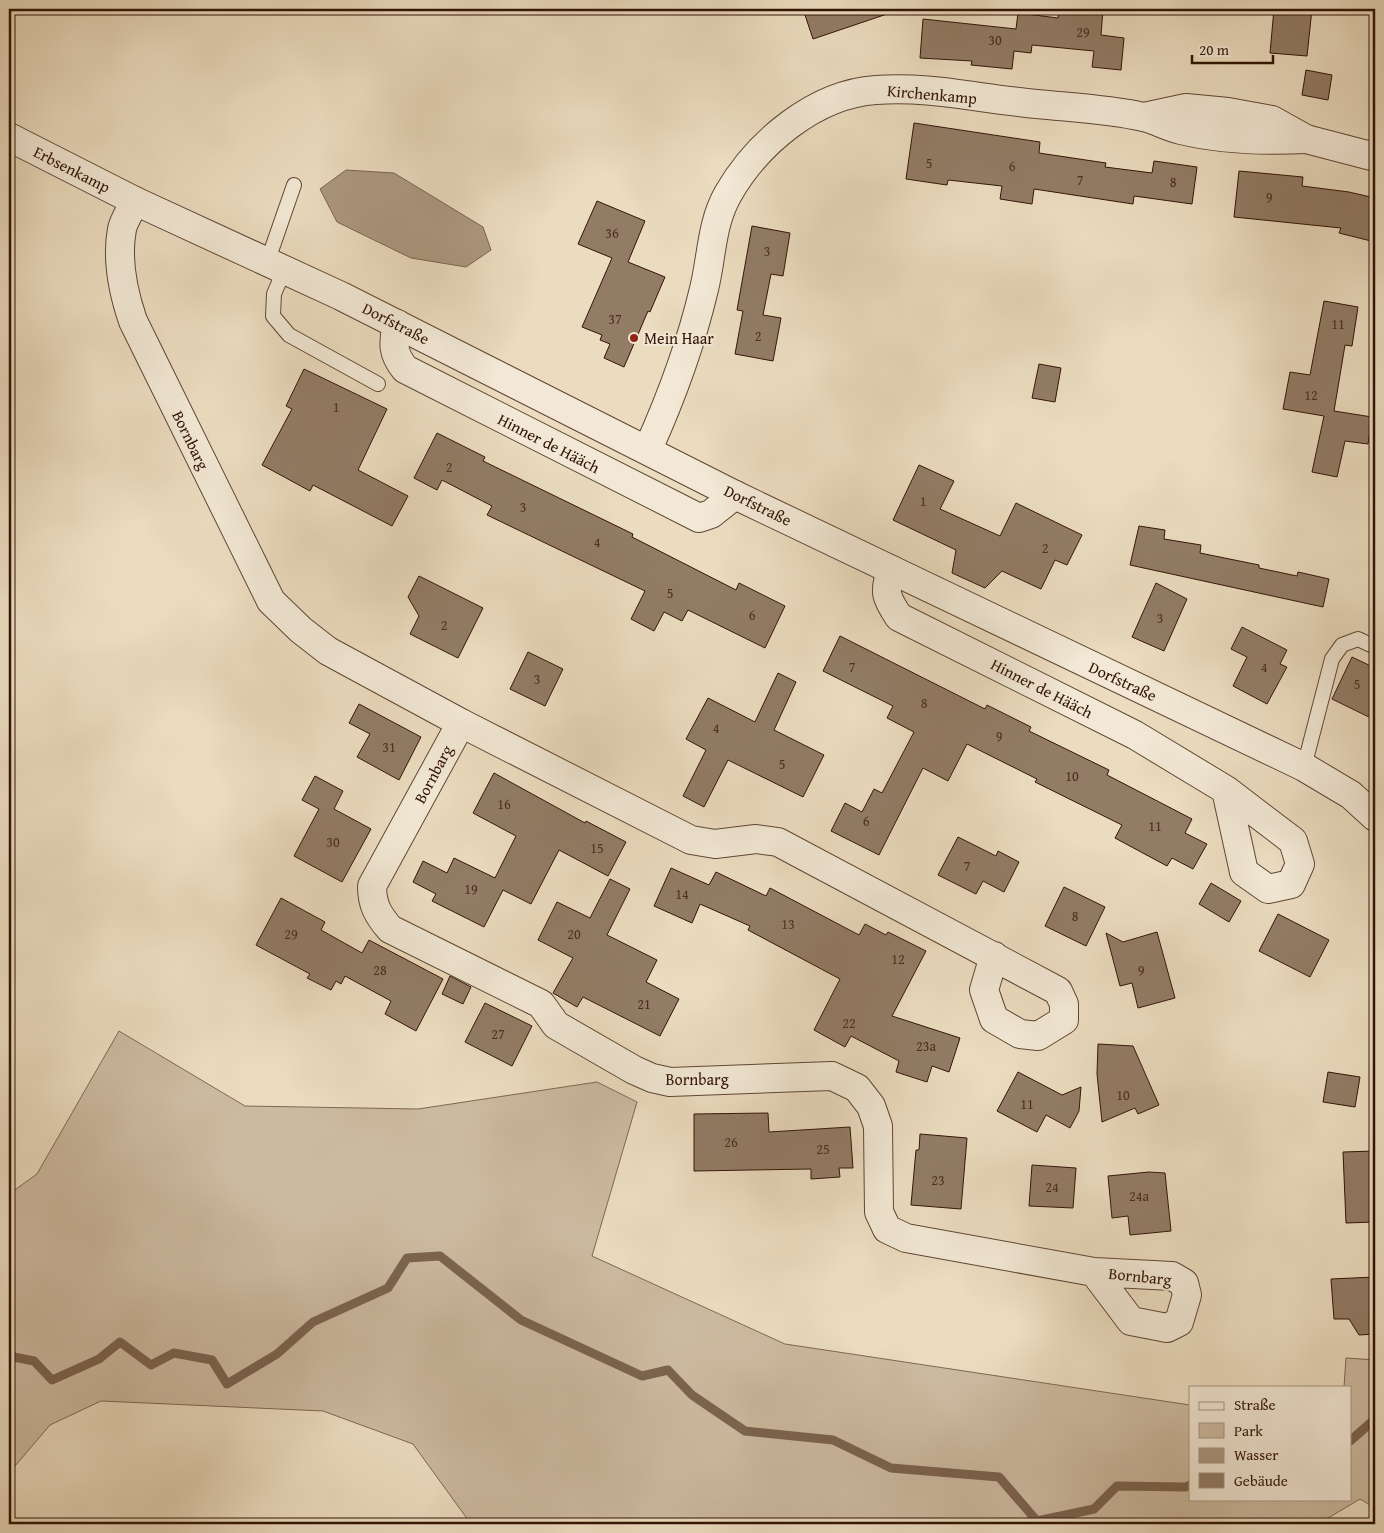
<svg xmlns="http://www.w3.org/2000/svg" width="1384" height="1533" font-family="'Gentium Book Plus',serif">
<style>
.green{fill:#ccbaa0;stroke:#7f6753}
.water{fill:#ac9880;stroke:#7b634f}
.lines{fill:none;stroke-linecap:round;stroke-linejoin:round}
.stream{stroke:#7b634f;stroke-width:9}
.building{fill:#927c66;stroke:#321406}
.service-casing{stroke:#604634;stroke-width:16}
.minor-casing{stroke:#604634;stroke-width:30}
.service{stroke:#f2e8d5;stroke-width:14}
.minor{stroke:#f2e8d5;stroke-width:28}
.poi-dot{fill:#8f2418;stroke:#f2e8d5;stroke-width:2}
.labels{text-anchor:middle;stroke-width:4;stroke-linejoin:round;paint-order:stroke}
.number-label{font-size:14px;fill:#4a2e1e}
.street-label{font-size:16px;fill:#321406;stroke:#f2e8d5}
.poi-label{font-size:16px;fill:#321406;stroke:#f2e8d5;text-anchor:start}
</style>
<rect width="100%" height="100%" fill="#ebdcbf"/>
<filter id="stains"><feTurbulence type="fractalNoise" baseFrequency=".004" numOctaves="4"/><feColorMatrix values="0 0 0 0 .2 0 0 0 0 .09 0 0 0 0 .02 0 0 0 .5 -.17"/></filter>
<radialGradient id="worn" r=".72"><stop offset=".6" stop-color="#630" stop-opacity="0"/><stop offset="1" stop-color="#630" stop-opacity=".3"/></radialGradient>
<path class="green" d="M119,1031L245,1106L418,1109L597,1082L637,1102L592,1256L785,1344L1190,1405V1499H1350V1387H1344L1346,1358L1375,1360V1508L1360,1499L1318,1524H471L413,1444L323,1411L101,1401L50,1425L9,1473V1194L37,1174Z"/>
<path class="water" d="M346,170L394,173L483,227L491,250L466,267L411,258L337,222L320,189Z"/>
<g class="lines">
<g class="stream">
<path d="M9,1356L34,1361L52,1380L99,1359L120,1342L151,1365L174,1353L212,1360L227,1384L277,1354L313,1322L388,1288L407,1258L440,1256L521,1320L642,1376L668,1370L692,1395L745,1431L833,1440L891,1468L999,1477L1037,1521L1094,1509L1117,1486L1186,1487L1190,1485"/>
<path d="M1350,1441L1375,1419"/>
</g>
</g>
<g class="building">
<path d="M803,9H890V13L813,39Z"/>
<path d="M1059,9H1103L1101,35L1124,38L1121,70L1092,67L1094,51L1032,45L1031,53L1014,51L1012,69L971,65L972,61L920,58L923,19L1016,29L1018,13L1058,18Z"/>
<path d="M1274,9H1312L1307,56L1270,53Z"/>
<path d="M1306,70L1332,75L1328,100L1302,95Z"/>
<path d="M914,123L1040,142L1039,153L1106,163L1105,167L1152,173L1154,161L1197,167L1192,204L1134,196L1133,204L1034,189L1032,204L1000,199L1002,186L948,180L947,185L906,179Z"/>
<path d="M1239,171L1303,177L1302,186L1349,192L1375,198V242L1339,233L1341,228L1234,217Z"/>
<path d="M597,201L645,221L628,262L665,277L650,312L648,311L624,367L604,358L610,344L600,340L602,335L582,327L612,258L578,244Z"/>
<path d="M752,226L790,233L783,276L771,274L763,315L781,318L773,361L735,354L743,311L737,310Z"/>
<path d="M1324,301L1358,307L1352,346L1345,345L1334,411L1372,417L1368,444L1345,441L1337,477L1312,472L1324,416L1283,409L1290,372L1310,375Z"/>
<path d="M1039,364L1061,368L1055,402L1032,398Z"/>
<path d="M304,369L387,409L358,470L408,496L392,526L313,485L310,491L262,465L292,409L286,406Z"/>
<path d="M437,433L485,457L483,461L633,534L632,537L736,590L739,583L785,606L765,648L688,610L682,621L664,612L654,631L631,619L645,591L487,515L492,506L442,480L437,490L414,478Z"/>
<path d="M919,465L954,481L940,509L1000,536L1016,503L1082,535L1067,565L1055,560L1041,589L1002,571L985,588L952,573L956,550L893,520Z"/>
<path d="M1139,526L1165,530L1164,539L1201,545L1200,553L1259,565V568L1297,576L1298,572L1329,579L1323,607L1130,565Z"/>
<path d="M419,576L483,608L458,658L410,634L419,616L408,597Z"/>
<path d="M1156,583L1187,599L1164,651L1132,637Z"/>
<path d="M1242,627L1287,650L1280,664L1287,667L1267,704L1233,686L1247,657L1231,649Z"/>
<path d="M840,636L985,709L987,705L1031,727L1029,731L1109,770L1107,775L1192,819L1185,833L1207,844L1193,869L1172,858L1167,866L1115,838L1122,825L1035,782L1037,779L967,744L948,781L923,768L879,855L831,831L845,803L862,812L874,789L882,793L914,732L887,718L893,706L823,671Z"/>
<path d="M528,652L563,669L545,706L510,689Z"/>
<path d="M1352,657L1375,668V720L1332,699Z"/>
<path d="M778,673L796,682L774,730L824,755L803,797L728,760L704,807L683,796L706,750L686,739L708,698L755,722Z"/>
<path d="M359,704L421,737L399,780L357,757L370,734L349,723Z"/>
<path d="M494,773L585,823L586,821L626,842L608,876L559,850L531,904L503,890L484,927L432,901L436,894L413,882L423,861L447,873L454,858L495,878L516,836L473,813Z"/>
<path d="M315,776L343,791L334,809L371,829L342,882L294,856L319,809L302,800Z"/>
<path d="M958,837L996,856L998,851L1019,862L1004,892L983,881L976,894L938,875Z"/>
<path d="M671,868L709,885L716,872L766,896L770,888L859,935L865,924L886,935L888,932L926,951L892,1016L960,1038L949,1072L932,1066L927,1082L896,1072L899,1061L851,1036L845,1047L814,1030L840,979L748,930L750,926L700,904L692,923L654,906Z"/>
<path d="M610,879L630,889L607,935L657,960L646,982L679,999L660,1036L583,997L577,1007L553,993L573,958L538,940L557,902L590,918Z"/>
<path d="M1211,883L1241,901L1229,922L1199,904Z"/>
<path d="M1064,887L1105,907L1086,946L1045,926Z"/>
<path d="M281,898L325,922L321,930L362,953L369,940L443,979L416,1031L385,1014L391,1001L345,976L341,984L336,981L331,990L307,978L310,974L256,945Z"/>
<path d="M1278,914L1329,940L1310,977L1259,951Z"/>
<path d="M1157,932L1175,998L1138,1008L1132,983L1120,986L1106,933L1123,942Z"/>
<path d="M450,976L471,987L463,1004L442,994Z"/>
<path d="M485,1003L532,1026L512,1066L465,1042Z"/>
<path d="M1098,1044L1133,1046L1159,1105L1138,1114L1135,1108L1102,1122L1097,1074Z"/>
<path d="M1018,1072L1062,1095L1081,1087L1079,1111L1070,1128L1046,1115L1037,1132L997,1111Z"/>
<path d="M1328,1072L1360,1077L1355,1107L1323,1102Z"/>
<path d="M768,1113L769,1132L850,1127L853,1168H839L840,1177L811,1179V1169L694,1171V1114Z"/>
<path d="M920,1134L967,1138L961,1209L911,1205L916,1150H919Z"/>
<path d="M1375,1151V1222L1346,1223L1343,1152Z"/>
<path d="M1032,1165L1076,1168L1073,1208L1029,1206Z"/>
<path d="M1149,1172L1165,1173L1171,1231L1130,1235L1128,1216L1112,1218L1108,1176Z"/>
<path d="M1375,1277V1334L1359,1335L1349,1319H1334L1331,1279Z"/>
</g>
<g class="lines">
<g class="service-casing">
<g id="service">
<path d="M268,260L294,185"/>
<path d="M285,268L274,294L273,316L289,335L378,384"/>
<path d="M1304,767L1332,659L1342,645L1358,639L1375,647"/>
</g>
</g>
<g class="minor-casing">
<g id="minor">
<path d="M1144,117L1186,108L1228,112L1272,120L1306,139L1375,157"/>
<path d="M9,137L135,201L341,296L735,495L1304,767L1351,795L1375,817"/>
<path d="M135,201C131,210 124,220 122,229C116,261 123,292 133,321L271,601L301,630L328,651L461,723L691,840L715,844L756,839L778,842L1058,991L1064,1004V1020L1038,1036L1020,1034L994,1019L984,990L994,956"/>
<path d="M397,324C393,343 392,353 405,369L699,518L711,514L735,495"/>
<path d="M648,449C671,398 691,344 704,289C712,257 711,224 728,194C757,143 815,94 876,90C924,86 972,97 1019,102C1058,107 1106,108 1143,117C1156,120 1168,127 1181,130C1222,140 1264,141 1306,139"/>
<path d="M892,570C883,591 886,598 899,617L1135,735L1226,790L1293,841L1300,864L1291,884L1268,889L1244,872L1226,790"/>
<path d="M461,723L372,886C372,905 378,915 390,929L541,1004L556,1025L634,1070L652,1078L670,1082L832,1076L857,1088L871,1106L878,1126L879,1212L887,1229L906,1238L1094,1272L1172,1276L1184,1283L1187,1295L1179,1322L1167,1328L1131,1321L1094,1272"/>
</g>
</g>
<use href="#service" class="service"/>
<use href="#minor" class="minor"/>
</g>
<circle class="poi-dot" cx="634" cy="338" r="5"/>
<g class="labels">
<g class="number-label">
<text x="1083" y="37">29</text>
<text x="995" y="45">30</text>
<text x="929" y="168">5</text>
<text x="1012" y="171">6</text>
<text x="1080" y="185">7</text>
<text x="1173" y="187">8</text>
<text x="1269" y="202">9</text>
<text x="612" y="238">36</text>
<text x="767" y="256">3</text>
<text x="615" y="324">37</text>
<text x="1338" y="329">11</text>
<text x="758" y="341">2</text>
<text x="1311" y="400">12</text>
<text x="336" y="412">1</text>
<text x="449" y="472">2</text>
<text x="923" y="506">1</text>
<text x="523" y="512">3</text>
<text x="597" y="547">4</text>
<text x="1045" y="553">2</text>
<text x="670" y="598">5</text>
<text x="752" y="620">6</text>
<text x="1160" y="623">3</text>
<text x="444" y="630">2</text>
<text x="852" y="672">7</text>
<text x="1264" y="672">4</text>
<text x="537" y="684">3</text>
<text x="1357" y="689">5</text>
<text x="924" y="708">8</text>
<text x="716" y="733">4</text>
<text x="999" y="741">9</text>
<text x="389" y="752">31</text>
<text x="782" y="769">5</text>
<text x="1072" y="781">10</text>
<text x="504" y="809">16</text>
<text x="866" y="826">6</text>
<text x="1155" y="831">11</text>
<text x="333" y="847">30</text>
<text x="597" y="853">15</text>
<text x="967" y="871">7</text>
<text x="471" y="894">19</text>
<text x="682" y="899">14</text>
<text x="1075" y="921">8</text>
<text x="788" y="929">13</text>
<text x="291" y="939">29</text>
<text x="574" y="939">20</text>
<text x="898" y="964">12</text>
<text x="380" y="975">28</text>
<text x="1141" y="975">9</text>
<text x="644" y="1009">21</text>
<text x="849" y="1028">22</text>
<text x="498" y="1039">27</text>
<text x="926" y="1051">23a</text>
<text x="1123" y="1100">10</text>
<text x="1027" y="1109">11</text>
<text x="731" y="1147">26</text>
<text x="823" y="1154">25</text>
<text x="938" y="1185">23</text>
<text x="1052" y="1192">24</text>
<text x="1139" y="1201">24a</text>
</g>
<g class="street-label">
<text transform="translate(932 94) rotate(5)" y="6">Kirchenkamp</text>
<text transform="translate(72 169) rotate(27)" y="6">Erbsenkamp</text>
<text transform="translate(396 323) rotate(27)" y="6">Dorfstraße</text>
<text transform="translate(191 440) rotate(64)" y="6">Bornbarg</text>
<text transform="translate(549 443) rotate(27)" y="6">Hinner de Hääch</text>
<text transform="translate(758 505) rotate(26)" y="6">Dorfstraße</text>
<text transform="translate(1123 681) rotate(25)" y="6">Dorfstraße</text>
<text transform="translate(1042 688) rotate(27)" y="6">Hinner de Hääch</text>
<text transform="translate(433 774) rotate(-62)" y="6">Bornbarg</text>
<text x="697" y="1085">Bornbarg</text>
<text transform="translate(1140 1276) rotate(6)" y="6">Bornbarg</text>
</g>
<g class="poi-label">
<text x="644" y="344">Mein Haar</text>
</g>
</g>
<rect width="1384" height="1533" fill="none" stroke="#ebdcbf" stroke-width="30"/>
<rect x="10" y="10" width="1364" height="1513" fill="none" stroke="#321406" stroke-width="2.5"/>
<rect x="15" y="15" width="1354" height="1503" fill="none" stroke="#321406"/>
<rect x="1189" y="1386" width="162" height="115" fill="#f2e8d5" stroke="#a59382"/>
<rect x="1199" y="1402" width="25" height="8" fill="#f2e8d5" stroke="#a59382"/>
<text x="1234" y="1410" font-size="15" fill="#321406">Straße</text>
<rect x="1199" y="1423" width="25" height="15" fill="#ccbaa0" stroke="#a59382"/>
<text x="1234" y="1436" font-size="15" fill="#321406">Park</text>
<rect x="1199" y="1448" width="25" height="15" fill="#ac9880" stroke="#a59382"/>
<text x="1234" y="1460" font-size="15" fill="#321406">Wasser</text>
<rect x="1199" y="1473" width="25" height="15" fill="#927c66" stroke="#a59382"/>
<text x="1234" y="1486" font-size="15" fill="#321406">Gebäude</text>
<path d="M1192 55v8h81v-8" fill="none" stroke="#321406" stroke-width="2.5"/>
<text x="1199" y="55" font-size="15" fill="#321406" stroke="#f2e8d5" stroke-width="4" paint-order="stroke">20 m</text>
<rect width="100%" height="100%" filter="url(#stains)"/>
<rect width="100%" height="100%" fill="url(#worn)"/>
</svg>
